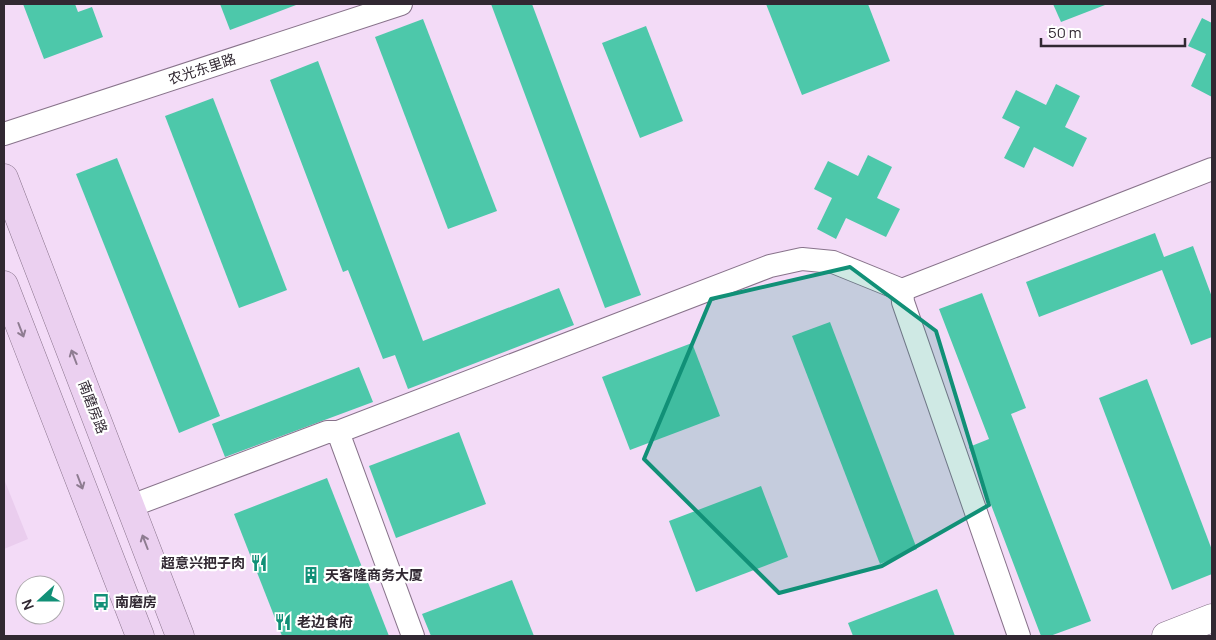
<svg xmlns="http://www.w3.org/2000/svg" width="1216" height="640" font-family="Manrope,'Noto Sans SC',sans-serif">
<style>
.built{fill:#eacdee}
.building{fill:#4dc8aa}
.lines{fill:none;stroke-linecap:round;stroke-linejoin:round}
.minor-casing{stroke:#88738b;stroke-width:24}
.tertiary-casing{stroke:#88738b;stroke-width:29}
.secondary-casing{stroke:#88738b;stroke-width:29}
.minor{stroke:#fff;stroke-width:22}
.tertiary{stroke:#fff;stroke-width:28}
.secondary{stroke:#ebd0f0;stroke-width:28}
.oneway{stroke:#8e7c91}
.marked{fill:#119077;fill-opacity:0.2;stroke:#119077;stroke-width:4;stroke-linejoin:round}
.labels{text-anchor:middle;stroke-width:4.5;stroke-linejoin:round;paint-order:stroke}
.street-label{font-size:14px;fill:#312832;stroke:#fff}
.poi-label{font-size:14px;font-weight:bold;fill:#312832;stroke:#fff;text-anchor:start}
</style>
<rect width="100%" height="100%" fill="#f3dbf7"/>
<path class="built" d="M4,479L28,539L4,549Z"/>
<g class="building">
<path d="M23,4H75L78,12L92,7L103,37L44,59Z"/>
<path d="M220,4H295L296,5L230,30Z"/>
<path d="M491,4H532L641,295L605,308Z"/>
<path d="M766,4H868L890,61L802,95Z"/>
<path d="M1053,4H1104L1105,5L1061,22Z"/>
<path d="M1202,18L1212,23V97L1191,86L1206,54L1188,46Z"/>
<path d="M423,19L497,211L448,229L375,37Z"/>
<path d="M646,26L683,121L640,138L602,43Z"/>
<path d="M318,61L423,341L559,288L574,325L408,389L395,355L383,359L348,270L343,272L270,80Z"/>
<path d="M1056,84L1080,96L1065,127L1087,138L1073,167L1034,147L1024,168L1004,158L1020,127L1002,118L1016,90L1046,105Z"/>
<path d="M213,98L287,290L239,308L165,116Z"/>
<path d="M868,155L892,167L877,198L900,209L886,237L846,218L836,239L817,229L832,198L814,189L828,161L858,176Z"/>
<path d="M117,158L220,416L179,433L76,174Z"/>
<path d="M1155,233L1164,257L1193,246L1212,297V337L1191,345L1162,270L1039,317L1026,282Z"/>
<path d="M982,293L1026,408L1011,414L1091,621L1050,636H1041L969,447L989,439L939,309Z"/>
<path d="M830,322L917,549L880,564L792,336Z"/>
<path d="M692,343L720,416L630,450L602,377Z"/>
<path d="M359,367L373,402L225,457L212,424Z"/>
<path d="M1147,379L1212,550V574L1172,590L1099,398Z"/>
<path d="M459,432L486,504L396,538L369,466Z"/>
<path d="M327,478L389,636H282L234,514Z"/>
<path d="M761,486L788,557L696,592L669,521Z"/>
<path d="M512,580L534,636H431L422,614Z"/>
<path d="M937,589L955,636H853L848,623Z"/>
</g>
<g class="lines">
<g class="minor-casing">
<g id="minor">
<path d="M4,134L401,4"/>
<path d="M902,290L903,302L1019,636"/>
<path d="M338,432L413,636"/>
<path d="M131,506L327,432H338L770,266L802,259L833,262L902,290L1212,169"/>
</g>
</g>
<g class="tertiary-casing">
<path id="tertiary" d="M1166,636L1212,618"/>
</g>
<g class="secondary-casing">
<g id="secondary">
<path d="M4,178L180,636"/>
<path d="M4,285L140,636"/>
</g>
</g>
<use href="#minor" class="minor"/>
<use href="#tertiary" class="tertiary"/>
<use href="#secondary" class="secondary"/>
</g>
<defs><path id="oneway-shaft" d="M-6 0H5M1.5-3L5.5 0L1.5 3" fill="none" stroke-width="1.6" stroke-linecap="round" stroke-linejoin="round" transform="scale(1.25)"/></defs>
<g class="oneway">
<use href="#oneway-shaft" transform="translate(21 330) rotate(69)"/>
<use href="#oneway-shaft" transform="translate(74 357) rotate(-111)"/>
<use href="#oneway-shaft" transform="translate(80 482) rotate(69)"/>
<use href="#oneway-shaft" transform="translate(145 542) rotate(-111)"/>
</g>
<path class="marked" d="M850,267L936,331L989,505L882,566L779,593L644,459L711,299Z"/>
<defs>
<g id="restaurant-bare" transform="scale(1.35)"><path d="M-5-6h1v4h1v-4h1v4h1v-4h1v5L-1.5 .5V6h-2V.5L-5-1ZM5-6V6H3V1.5H1.5Q1.5-4 5-6Z" fill="#119077" stroke="#fff" stroke-width="2.5" paint-order="stroke"/></g>
<g id="building-bare" transform="scale(1.35)"><path d="M-4-6H4V6H1V3H-1V6H-4ZM-2.5-4.3h1.7v1.8h-1.7ZM.8-4.3h1.7v1.8H.8ZM-2.5-1h1.7V.8h-1.7ZM.8-1h1.7V.8H.8Z" fill="#119077" stroke="#fff" stroke-width="2.5" paint-order="stroke"/></g>
<g id="bus-bare" transform="scale(1.35)"><path d="M-5-6H5V4H4V6H2V4H-2V6H-4V4H-5ZM-3.5-4V0h7V-4ZM-3.5 1.2v1.5H-2V1.2ZM2 1.2v1.5H3.5V1.2Z" fill="#119077" stroke="#fff" stroke-width="2.5" paint-order="stroke"/></g>
</defs>
<g fill-rule="evenodd">
<use href="#restaurant-bare" x="259" y="563"/>
<use href="#building-bare" x="311" y="575"/>
<use href="#bus-bare" x="101" y="602"/>
<use href="#restaurant-bare" x="283" y="622"/>
</g>
<g class="labels">
<g class="street-label">
<text transform="translate(202 69) rotate(-18)" y="5">农光东里路</text>
<text transform="translate(93 407) rotate(69)" y="5">南磨房路</text>
</g>
<g class="poi-label">
<text x="245" y="568" text-anchor="end">超意兴把子肉</text>
<text x="325" y="580">天客隆商务大厦</text>
<text x="115" y="607">南磨房</text>
<text x="297" y="627">老边食府</text>
</g>
</g>
<rect width="1216" height="640" fill="none" stroke="#312832" stroke-width="10"/>
<g transform="translate(40 600) rotate(249)"><circle r="24" fill="#ffffff" stroke="#ada9ad"/>
<path d="M0-4L9 19L0 12L-9 19Z" fill="#119077"/>
<text y="-8" font-size="14" font-weight="bold" text-anchor="middle" fill="#312832">N</text>
</g>
<path d="M1041 38v8h144v-8" fill="none" stroke="#312832" stroke-width="2.5"/>
<text x="1048" y="38" font-size="15" fill="#312832" stroke="#ffffff" stroke-width="4" paint-order="stroke">50 m</text>
</svg>
